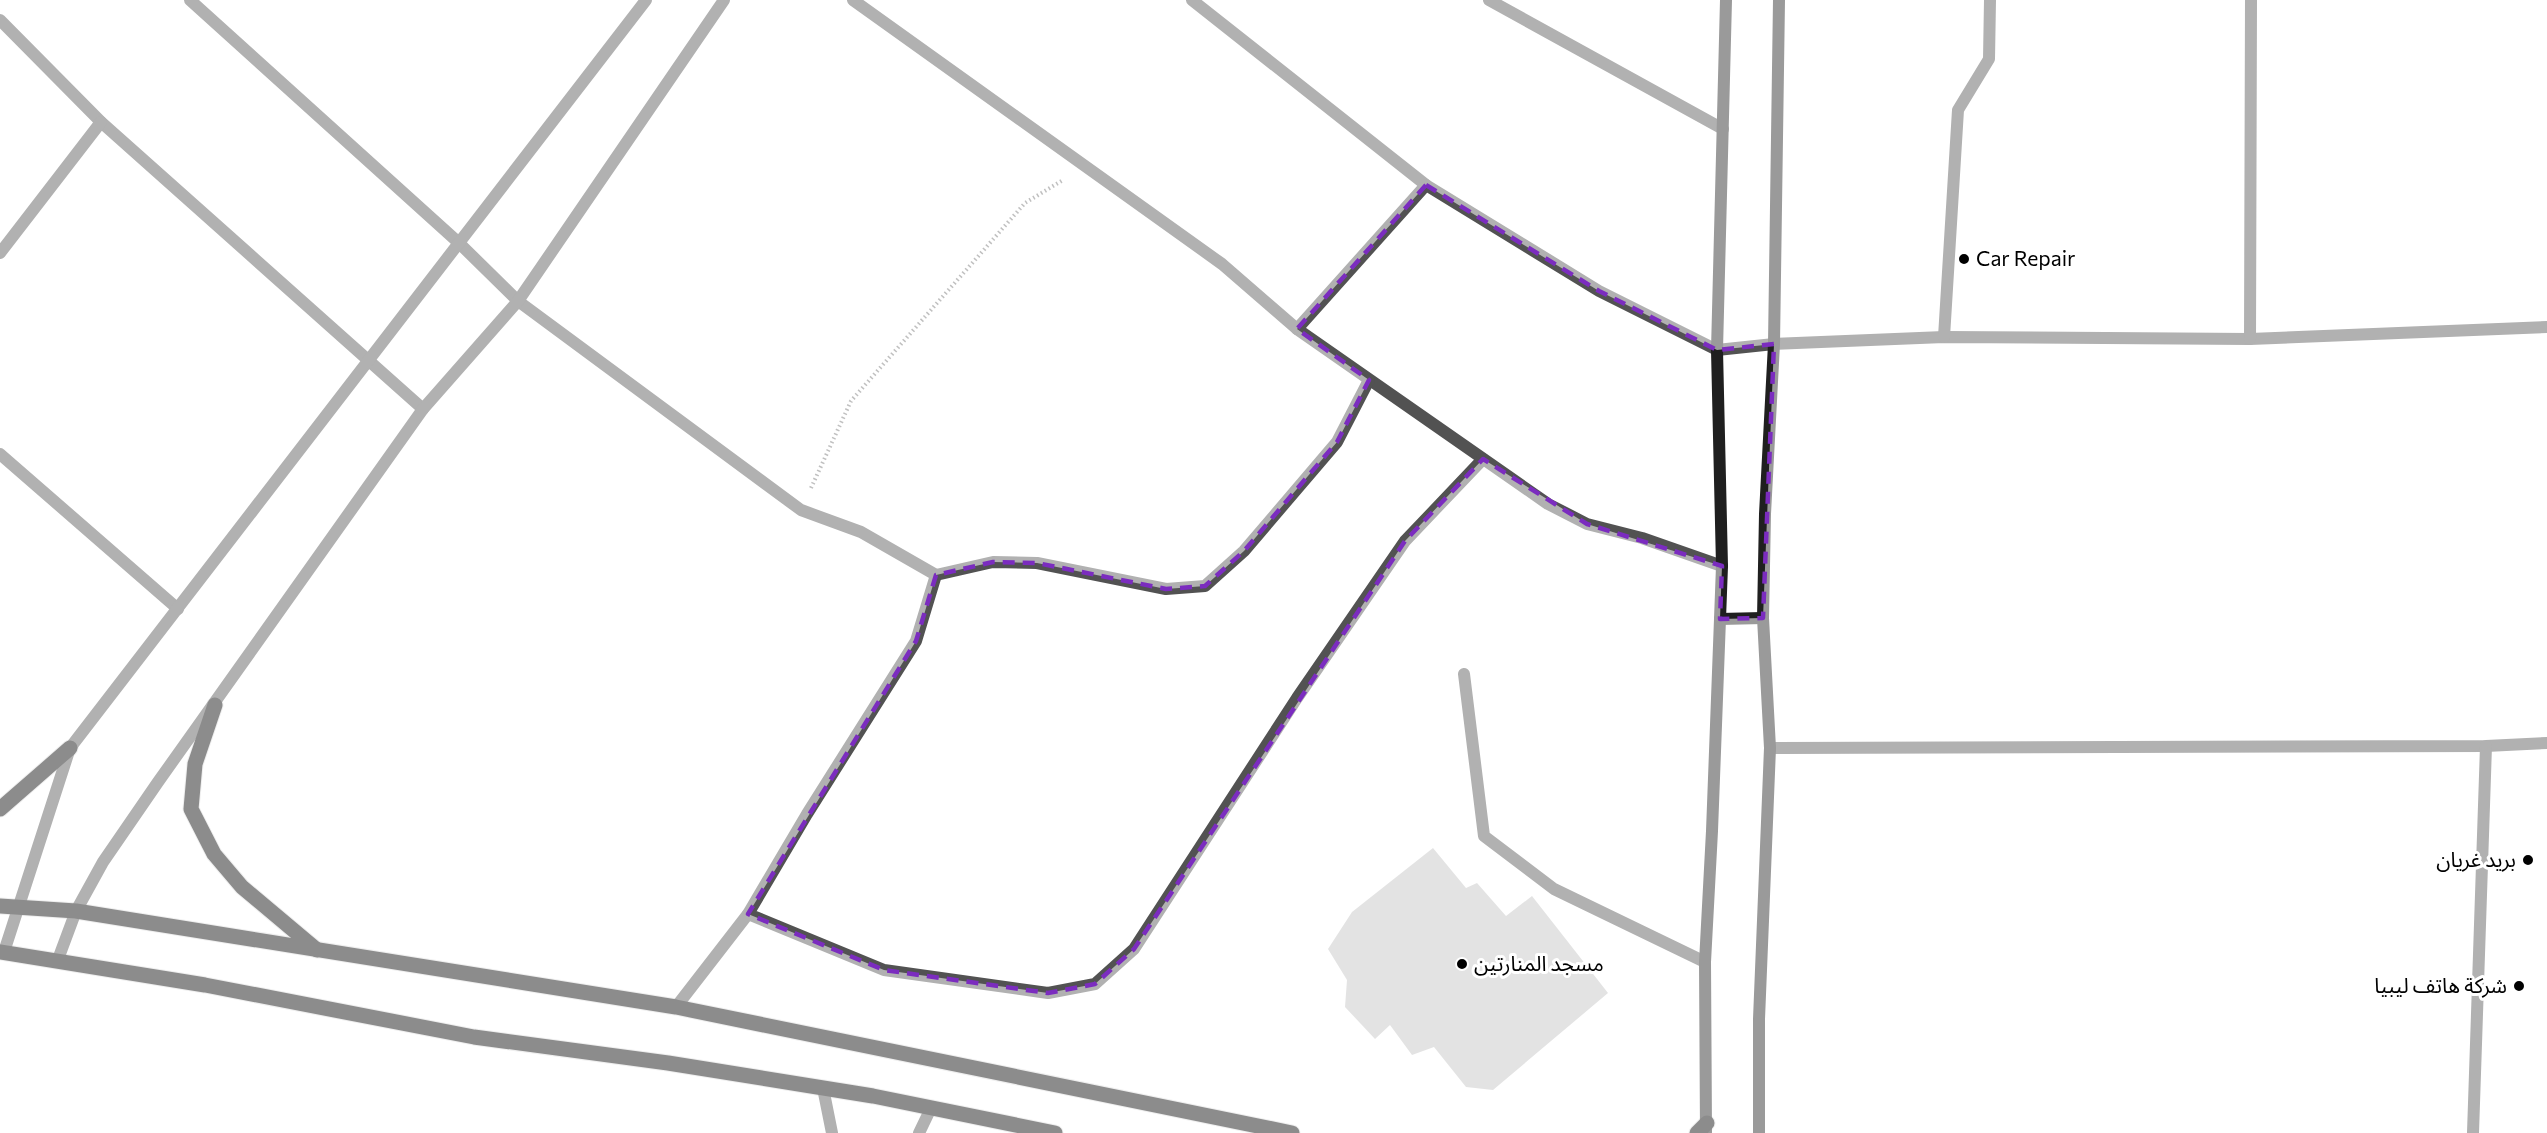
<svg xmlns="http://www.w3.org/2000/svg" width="2547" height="1133" font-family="Commissioner,'Noto Sans Arabic',sans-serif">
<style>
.building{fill:#c2c2c2}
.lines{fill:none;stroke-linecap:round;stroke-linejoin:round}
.primary-casing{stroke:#dbdbdb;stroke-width:17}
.path{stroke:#747474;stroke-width:4;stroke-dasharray:1.5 3;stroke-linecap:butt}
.lane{stroke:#525252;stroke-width:12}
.street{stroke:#525252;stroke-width:12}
.secondary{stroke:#1f1f1f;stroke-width:12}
.primary{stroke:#000;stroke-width:15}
.marked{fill:none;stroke:#7b2cbf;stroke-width:4.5;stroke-dasharray:12 8;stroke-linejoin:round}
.poi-dot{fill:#000;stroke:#fff;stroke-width:2}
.labels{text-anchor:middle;stroke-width:6;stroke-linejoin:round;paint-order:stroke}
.poi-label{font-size:21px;fill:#000;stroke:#fff;text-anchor:start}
</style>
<rect width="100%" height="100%" fill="#fff"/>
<path class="building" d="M1433,848L1466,888L1477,883L1506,916L1532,896L1608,993L1493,1090L1466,1087L1434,1047L1412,1055L1390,1025L1375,1039L1345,1007L1347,980L1328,949L1352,912Z"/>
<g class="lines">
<g class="primary-casing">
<g id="primary">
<path d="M215,705L195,764L191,809L214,854L242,887L317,950"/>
<path d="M0,809L70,748"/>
<path d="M0,906L76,911L676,1007L1292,1133"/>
<path d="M0,952L205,985L474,1037L668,1063L873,1096L1055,1133"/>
<path d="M1697,1133L1707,1123"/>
</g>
</g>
<path class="path" d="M811,488L851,401L1025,203L1063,180"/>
<g class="lane">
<path d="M190,0L459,243"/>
<path d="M1464,674L1484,836L1554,889L1705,962"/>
</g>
<g class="street">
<path d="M853,0L1222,264L1297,329L1548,504L1587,524L1642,538L1722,566"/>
<path d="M1192,0L1426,185L1599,291L1717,350L1774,344L1944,337L2250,339L2547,327"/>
<path d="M1489,0L1723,129"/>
<path d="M0,20L101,122L423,409"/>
<path d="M459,243L518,301L801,510L861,532L936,575L916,641L807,814L748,914L884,970L1048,993L1095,984L1134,949L1297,698L1405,541L1483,459"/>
<path d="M0,253L101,122"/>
<path d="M1297,329L1426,185"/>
<path d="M1944,337L1958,110L1989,59L1990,0"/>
<path d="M2250,339L2251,0"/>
<path d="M0,454L178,609"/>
<path d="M936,575L993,562L1037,563L1166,589L1205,586L1244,551L1337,442L1369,380"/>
<path d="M1770,748L2486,746L2547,743"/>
<path d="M4,952L70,748L646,0"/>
<path d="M57,962L76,911L103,862L158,782L423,409L518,301L724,0"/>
<path d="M676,1007L748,914"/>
<path d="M823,1088L832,1133"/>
<path d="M919,1133L931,1108"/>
<path d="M2473,1133L2486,746"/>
</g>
<g class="secondary">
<path d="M1720,619L1763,618"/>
<path d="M1706,1132L1705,962L1712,831L1722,566L1717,350L1726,0"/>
<path d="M1759,1133V1019L1770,748L1763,618L1765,514L1774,344L1779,0"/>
</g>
<use href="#primary" class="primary"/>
</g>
<path d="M0 0H2547V1133H0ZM1426,185L1599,291L1717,350L1774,344L1763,618L1720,619L1722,566L1587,524L1483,459L1405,541L1134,949L1095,984L1048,993L884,970L748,914L916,641L936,575L993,562L1037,563L1166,589L1205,586L1244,551L1337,442L1369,380L1297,329Z" fill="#fff" fill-opacity=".55" fill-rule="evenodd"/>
<path class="marked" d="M1426,185L1599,291L1717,350L1774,344L1763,618L1720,619L1722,566L1587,524L1483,459L1405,541L1134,949L1095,984L1048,993L884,970L748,914L916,641L936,575L993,562L1037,563L1166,589L1205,586L1244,551L1337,442L1369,380L1297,329Z"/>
<g class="poi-dot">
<circle cx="1964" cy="259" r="6"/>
<circle cx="2528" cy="860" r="6"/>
<circle cx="1462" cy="964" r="6"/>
<circle cx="2519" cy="986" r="6"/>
</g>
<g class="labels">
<g class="poi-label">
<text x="1976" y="266">Car Repair</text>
<text x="2516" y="867" text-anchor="end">بريد غريان</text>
<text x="1474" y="971">مسجد المنارتين</text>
<text x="2507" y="993" text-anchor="end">شركة هاتف ليبيا</text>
</g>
</g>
</svg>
